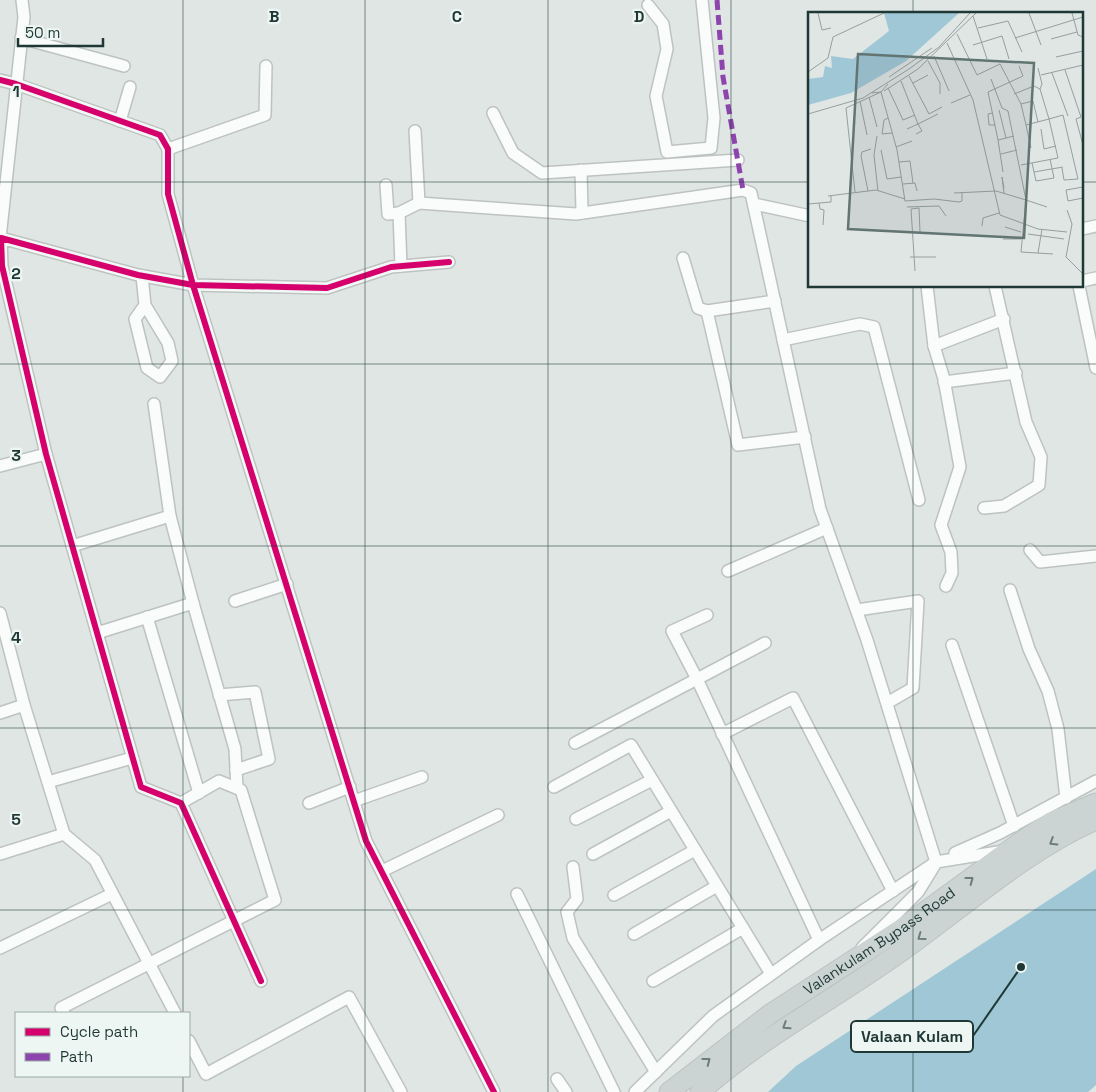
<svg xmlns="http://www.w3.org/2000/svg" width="1096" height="1092" font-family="'Space Grotesk',sans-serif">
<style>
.water{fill:#9fc7d6}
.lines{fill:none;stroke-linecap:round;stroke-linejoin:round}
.street-casing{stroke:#bdc3c1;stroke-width:14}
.primary-casing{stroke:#bac3c2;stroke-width:21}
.street{stroke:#fafbfb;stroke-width:11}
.primary{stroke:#cbd4d2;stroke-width:19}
.quiet{stroke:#8e44ad;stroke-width:5;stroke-dasharray:10 5;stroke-linecap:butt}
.cycleway-casing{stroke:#edf6f3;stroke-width:9}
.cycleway{stroke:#d6006c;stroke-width:6}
.oneway{stroke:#6c7e7c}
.grid{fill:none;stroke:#1f3835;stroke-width:1;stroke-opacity:0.55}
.labels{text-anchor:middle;stroke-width:4.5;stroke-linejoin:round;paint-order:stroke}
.street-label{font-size:15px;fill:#1f3835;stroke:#edf6f3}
.inset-road{fill:none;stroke:#93a09e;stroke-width:1}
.view{fill:#637572;fill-opacity:0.15;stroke:#637572;stroke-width:2.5}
.inset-edge{fill:none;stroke:#1f3835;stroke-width:2.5}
.grid-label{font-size:16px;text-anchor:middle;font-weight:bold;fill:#1f3835;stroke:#edf6f3;stroke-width:4.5;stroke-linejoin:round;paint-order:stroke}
.leader{fill:none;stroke:#1f3835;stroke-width:2}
.callout-dot{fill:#1f3835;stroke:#edf6f3;stroke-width:2}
.callout{fill:#edf6f3;stroke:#1f3835;stroke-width:2}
.callout-label{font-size:16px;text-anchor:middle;font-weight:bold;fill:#1f3835}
</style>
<rect width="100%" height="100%" fill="#e0e6e4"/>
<path class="water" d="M1096,869V1085L1088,1092H768L796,1066Z"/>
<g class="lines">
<g class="street-casing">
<g id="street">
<path d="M648,5L663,24L667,49L656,96L667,152L711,148L714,118L702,0"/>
<path d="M21,38L124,66"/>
<path d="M0,80L16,84L160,135L168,149V194L193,285L366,841L494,1092"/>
<path d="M493,113L513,153L542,173L738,160"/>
<path d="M120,121L130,87"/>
<path d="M415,131L419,203"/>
<path d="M168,149L265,115L266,66"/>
<path d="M581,170L582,213"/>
<path d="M386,185L388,214L399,213"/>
<path d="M754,204L810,216"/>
<path d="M1082,229L1096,226"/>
<path d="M0,238L24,17L22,0"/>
<path d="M683,258L698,308L707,311L775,301"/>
<path d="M401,266L399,213L419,203L576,214L743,190L751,193L820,509L867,640L936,862L1004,851"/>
<path d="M142,276L145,305L168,343L172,361L160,377L147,368L135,319L145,305"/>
<path d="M1082,281L1096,278"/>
<path d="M927,286L934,346L944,379L960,467L941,525L951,552L952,573L946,586"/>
<path d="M1079,286L1096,368"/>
<path d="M707,311L738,445L805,437"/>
<path d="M783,340L860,324L874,327L919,500"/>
<path d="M934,346L1004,319"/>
<path d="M944,382L1016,373"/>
<path d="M154,404L170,516L193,603"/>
<path d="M0,466L46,454"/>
<path d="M984,508L1004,506L1039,485L1041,457L1026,422L995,286"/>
<path d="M72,546L170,516"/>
<path d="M1030,550L1040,562L1096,556"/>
<path d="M728,571L827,528"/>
<path d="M1010,590L1029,649L1048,691L1058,729L1066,798"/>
<path d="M235,601L287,584"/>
<path d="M857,610L918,601L913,688L887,703"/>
<path d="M0,613L24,705"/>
<path d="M147,617L199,793"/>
<path d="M97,633L193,603L235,749L237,788"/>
<path d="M765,643L697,679L819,940"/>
<path d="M952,645L1014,826"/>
<path d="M219,695L255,692L269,759L236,770"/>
<path d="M0,713L24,705L64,834L95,860L175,1013"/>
<path d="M722,734L793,698L893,891"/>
<path d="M575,743L697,679L672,631L707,615"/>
<path d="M48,782L132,758"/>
<path d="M554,787L631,745L771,974"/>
<path d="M354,801L422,777"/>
<path d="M309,803L350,787"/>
<path d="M576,819L652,780"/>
<path d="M955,853L1000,833L1096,781"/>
<path d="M0,854L64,834"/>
<path d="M593,854L671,811"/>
<path d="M573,867L577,899L567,912L573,938L656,1072"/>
<path d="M382,871L498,815"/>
<path d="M517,894L614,1092"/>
<path d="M614,895L695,850"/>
<path d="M634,934L717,886"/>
<path d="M0,948L112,894"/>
<path d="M862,948L918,892L934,866"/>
<path d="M261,981L181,803L141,787L46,454L2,266L1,238L138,275L193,285L327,288L391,267L449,262"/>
<path d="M653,981L743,928"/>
<path d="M64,1013L61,1008L275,900L241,790L219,781L181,803"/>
<path d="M189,1041L206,1074L349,997L401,1092"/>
<path d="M557,1079L566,1092"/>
<path d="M635,1092L713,1016L819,940L936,862"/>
</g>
</g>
<g class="primary-casing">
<g id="primary">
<path id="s1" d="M669,1092L770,1014L901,929L1023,840L1051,822L1096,803"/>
<path d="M700,1092C762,1037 835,999 902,951C964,907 1027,850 1096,820"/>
</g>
</g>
<use href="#street" class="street"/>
<use href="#primary" class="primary"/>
<path class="quiet" d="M717,0L723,77L743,190"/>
<g class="cycleway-casing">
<g id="cycleway">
<path d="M0,80L16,84L160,135L168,149V194L193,285L366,841L494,1092"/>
<path d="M261,981L181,803L141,787L46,454L2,266L1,238L138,275L193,285L327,288L391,267L449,262"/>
</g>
</g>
<use href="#cycleway" class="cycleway"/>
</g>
<defs><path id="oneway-chevron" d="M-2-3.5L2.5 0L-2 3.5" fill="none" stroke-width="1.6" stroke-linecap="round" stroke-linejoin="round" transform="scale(1.25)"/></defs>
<g class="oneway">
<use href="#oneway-chevron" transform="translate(1053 842) rotate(148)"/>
<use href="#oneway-chevron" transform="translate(970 880) rotate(-37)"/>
<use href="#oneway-chevron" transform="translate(921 937) rotate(144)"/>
<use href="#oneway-chevron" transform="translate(786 1026) rotate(147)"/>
<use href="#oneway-chevron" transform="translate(707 1061) rotate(-38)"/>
</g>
<path class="grid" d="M183,0V1013M365,0V1092M548,0V1092M731,0V1092M913,0V14M0,182H810M1082,182H1096M913,286V1092M0,364H1096M0,546H1096M0,728H1096M0,910H1096M183,1076V1092"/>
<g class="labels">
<g class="street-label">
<text dy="5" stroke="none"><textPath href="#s1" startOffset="259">Valankulam Bypass Road</textPath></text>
</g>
</g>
<g transform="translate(808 12)">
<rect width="275" height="275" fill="#e0e6e4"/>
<path d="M76,1H151L98,49L43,81L0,93V67L15,65L17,54L24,56L23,44L45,47L81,19Z" fill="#9fc7d6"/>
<path class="inset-road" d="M10,1L14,18L23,16M221,1L233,33M264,1L270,23L275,25M165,4L179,47M170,16L200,9L214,40M149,22L169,63L192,52L213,92L218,113L241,107L250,146L213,153M207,26L275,5M243,27L269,20M139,31L165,88L192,203L230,217L259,220M165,33L194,24L201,47M126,44L141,79M248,45L275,39M120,49L132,71V82M257,58L273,105L268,107L275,133M0,60L20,46L25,25L76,1M244,61L260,104M233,63L275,53M101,64L121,102L134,95M81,65L124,36M93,69L110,112L99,117M105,71L120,63M80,76L95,108L107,103M232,77L241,107L255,103L270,167L256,168L254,156M76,79L110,57L168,1M64,81L73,80L89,138L97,189L126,187L151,190L154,189V180M206,82L226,74L232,77L234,72L230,56M61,85L69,115M52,89L59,123M143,91L162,83M213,92L225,89L230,110M191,98L198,126M185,101L180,102L181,113H187M0,102L55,86L101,57L131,35L162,1M80,106L76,108L74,122L84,121M218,113L223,136M233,117L236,137L248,134M108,122L114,119L110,112L130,102M69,124L66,143L70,179M206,124L190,128L180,80L215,64L211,54M190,128L195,160M88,135L104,129M73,138L79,167L93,165M193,142L209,138M91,150L102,149L105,171M224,151L228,169L246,166L242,147M226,160L255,155M95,172L107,171L109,179M275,175L258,178L260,189L275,186M196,176L194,165L196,181M60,179L53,144L54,140L63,137M47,180L38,96L73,80L80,72M146,181L188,179L218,188L200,99L194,96L183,67M20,184L68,178L97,187M11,191L12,197L16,198L15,213M0,192L23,190V184M99,195L131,194L138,204M239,195L218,188L213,240L245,242M259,198L264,212L258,245L275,262M174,214L175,206L191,201M197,215L213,220M220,222L256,227M195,227H213M230,241L234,217M102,245H128M107,259L103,197L111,196L112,220"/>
<path class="view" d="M50,42L226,51L216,226L40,217Z"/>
<rect width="275" height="275" class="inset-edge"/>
</g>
<g class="grid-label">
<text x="274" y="22">B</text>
<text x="457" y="22">C</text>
<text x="639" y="22">D</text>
<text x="16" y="97">1</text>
<text x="16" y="279">2</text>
<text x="16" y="461">3</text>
<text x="16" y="643">4</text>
<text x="16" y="825">5</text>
</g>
<path class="leader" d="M1021 967L973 1036"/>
<circle class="callout-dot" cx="1021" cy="967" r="5"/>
<rect class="callout" x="851" y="1021" width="122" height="31" rx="5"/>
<g class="callout-label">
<text x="912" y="1042">Valaan Kulam</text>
</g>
<rect x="15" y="1012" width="175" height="65" fill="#edf6f3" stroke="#9baaa7"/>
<rect x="25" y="1028" width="25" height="8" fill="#d6006c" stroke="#9baaa7"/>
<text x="60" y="1037" font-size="15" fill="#1f3835">Cycle path</text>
<rect x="25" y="1053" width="25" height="8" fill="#8e44ad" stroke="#9baaa7"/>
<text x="60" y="1062" font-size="15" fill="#1f3835">Path</text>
<path d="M18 38v8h85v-8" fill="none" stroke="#1f3835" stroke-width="2.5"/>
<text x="25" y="38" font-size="15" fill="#1f3835" stroke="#edf6f3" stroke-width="4" paint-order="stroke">50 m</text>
</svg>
